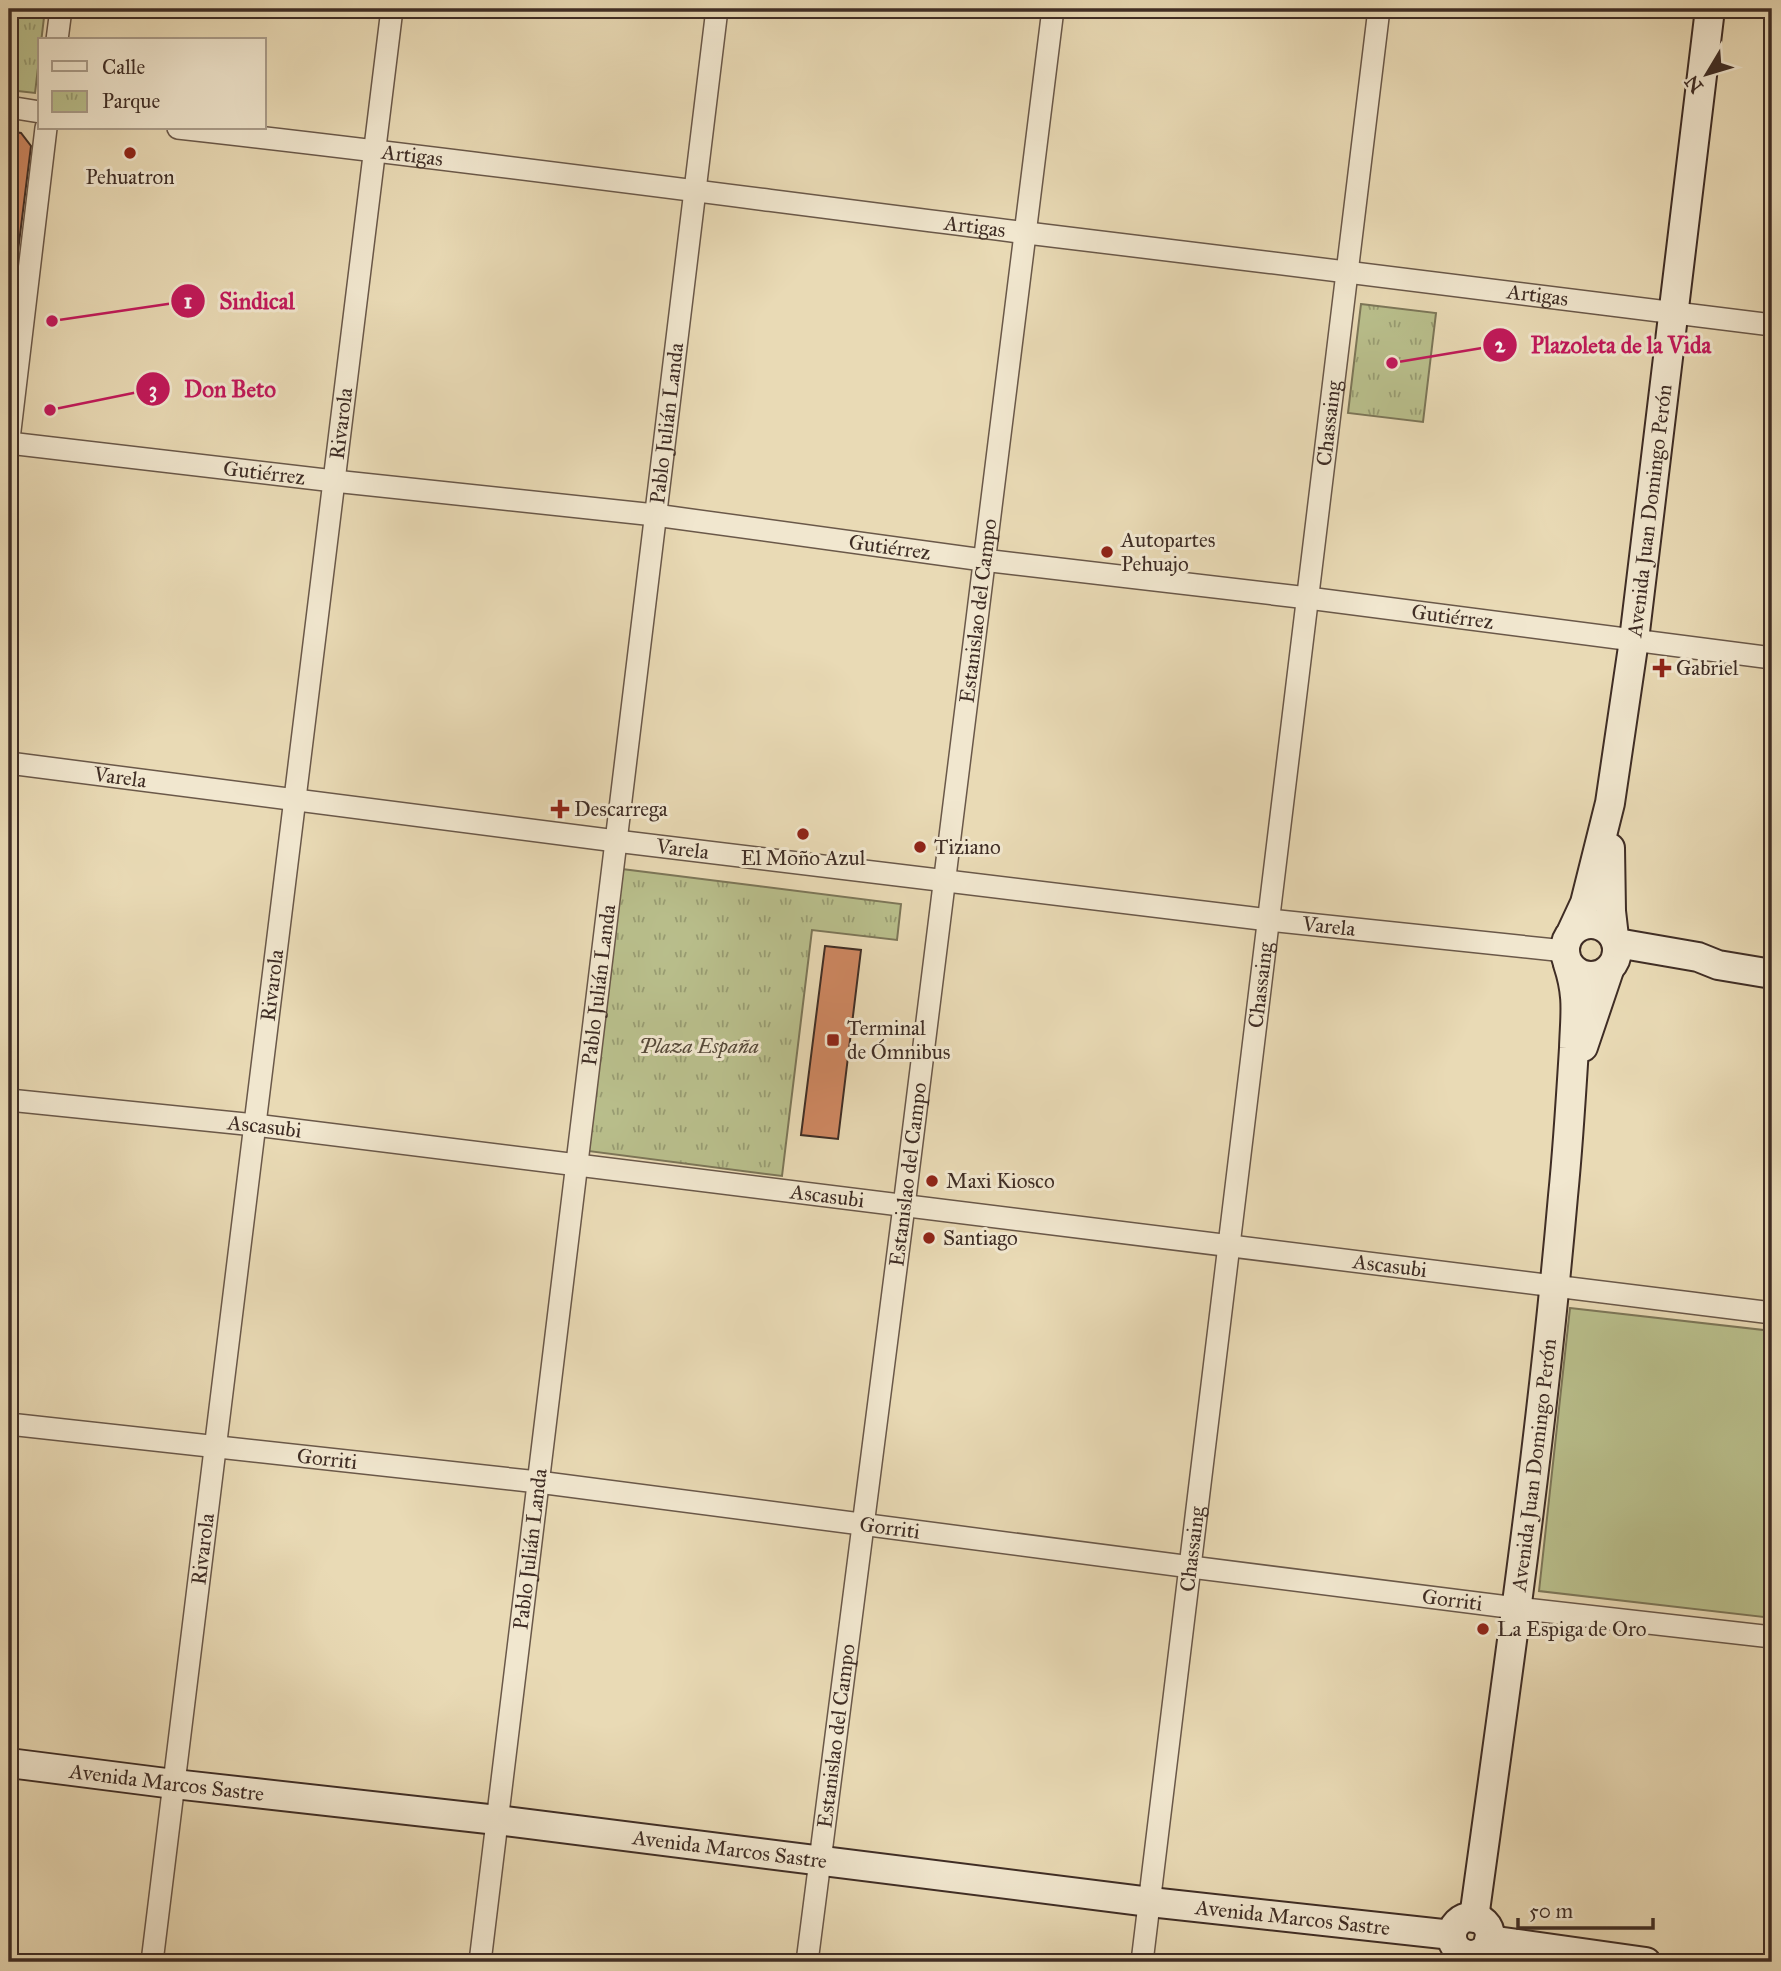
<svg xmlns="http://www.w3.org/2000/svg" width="1781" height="1971" font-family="'IM FELL Great Primer',serif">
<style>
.park{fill:url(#park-tufts);stroke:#7c7658;stroke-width:2}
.garden{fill:#b9bf8c;stroke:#7c7658;stroke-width:2}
.building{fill:#cf8862;stroke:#3f2d25;stroke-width:2}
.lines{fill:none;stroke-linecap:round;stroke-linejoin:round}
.street-casing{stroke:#6a5849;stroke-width:24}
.secondary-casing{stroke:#3f2d25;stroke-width:32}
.street{stroke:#f1e7cf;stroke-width:21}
.secondary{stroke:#f1e7cf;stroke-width:28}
.poi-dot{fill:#8f2418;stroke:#f1e7cf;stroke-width:2.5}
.labels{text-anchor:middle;stroke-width:6;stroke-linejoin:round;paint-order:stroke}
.street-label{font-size:21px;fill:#3f2d25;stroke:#f1e7cf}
.poi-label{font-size:21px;fill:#3f2d25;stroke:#f1e7cf;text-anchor:start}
.park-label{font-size:21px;font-style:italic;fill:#574a3a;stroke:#f1e7cf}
.leader{fill:none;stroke:#c2185b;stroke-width:2.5}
.callout-dot{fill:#c2185b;stroke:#f1e7cf;stroke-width:2.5}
.mark-label{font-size:21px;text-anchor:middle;font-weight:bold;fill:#fff}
.callout-label{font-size:23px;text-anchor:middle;font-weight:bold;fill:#c2185b;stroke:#f1e7cf;stroke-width:6;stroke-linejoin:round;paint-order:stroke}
</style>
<defs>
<pattern id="park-tufts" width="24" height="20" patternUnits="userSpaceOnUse" patternTransform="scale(1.75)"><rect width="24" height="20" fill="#b9bf8c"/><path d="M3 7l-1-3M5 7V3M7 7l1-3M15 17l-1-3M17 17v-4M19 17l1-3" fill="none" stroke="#989c72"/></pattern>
</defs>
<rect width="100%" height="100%" fill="#e9dab5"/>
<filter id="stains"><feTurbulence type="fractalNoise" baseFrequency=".00286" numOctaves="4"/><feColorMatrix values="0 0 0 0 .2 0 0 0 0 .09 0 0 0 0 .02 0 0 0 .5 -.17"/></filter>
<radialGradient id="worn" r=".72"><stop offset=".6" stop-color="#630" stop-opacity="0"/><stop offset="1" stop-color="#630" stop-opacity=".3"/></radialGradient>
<g class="park">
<path d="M9,9H45L35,93L9,90Z"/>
<path d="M1361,304L1436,313L1423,422L1348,413Z"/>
<path d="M622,869L901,904L897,940L812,930L782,1176L588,1151Z"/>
</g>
<path class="garden" d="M1570,1308L1772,1331V1618L1539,1591Z"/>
<g class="building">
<path d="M9,131L21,133L31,146L17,259H9Z"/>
<path d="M825,946L861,950L838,1139L801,1135Z"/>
</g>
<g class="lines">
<g class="street-casing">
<g id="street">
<path d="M57,40L61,9"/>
<path d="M9,107L40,112"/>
<path id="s1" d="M178,128C459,159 739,197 1019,232C1270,263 1522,292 1772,325"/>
<path d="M9,439L46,128"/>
<path id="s2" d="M9,443L334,481L655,515L983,560L1308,598L1772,658"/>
<path id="s3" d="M9,763L616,841L1269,920L1565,951"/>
<path id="s4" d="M9,1100L255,1125L1772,1313"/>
<path id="s5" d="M9,1424L538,1482L1191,1567L1516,1608L1772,1637"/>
<path id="s6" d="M152,1962L392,9"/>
<path id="s7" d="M480,1962L717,9"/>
<path id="s8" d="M807,1962L904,1206L1053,9"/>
<path id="s9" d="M1142,1962L1379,9"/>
</g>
</g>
<g class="secondary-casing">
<g id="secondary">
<path d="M1610,848L1611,911L1614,937"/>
<circle cx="1591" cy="950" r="26"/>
<path id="s10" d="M1572,931L1585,903L1610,803L1634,640L1710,9"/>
<path d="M1617,943L1698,957L1718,965L1772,974"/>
<path d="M1583,1047L1609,970"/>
<path id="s11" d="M9,1763L174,1784L497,1820L1150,1902L1452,1935"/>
<circle cx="1471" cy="1936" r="19"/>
<path id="s12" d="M1474,1918C1507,1678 1542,1437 1563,1196C1568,1147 1571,1097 1574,1048C1575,1015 1579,997 1568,964"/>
<path d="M1489,1940L1646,1962"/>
</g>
</g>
<use href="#street" class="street"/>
<use href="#secondary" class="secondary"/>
</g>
<g class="poi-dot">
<circle cx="130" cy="153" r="7"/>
<circle cx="1107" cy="552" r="7"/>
<path d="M1658.5 657.5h7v7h7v7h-7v7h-7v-7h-7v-7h7z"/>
<path d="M556.5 798.5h7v7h7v7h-7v7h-7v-7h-7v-7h7z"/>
<circle cx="803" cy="834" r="7"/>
<circle cx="920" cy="847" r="7"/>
<rect x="826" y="1033" width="14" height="14" rx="3.5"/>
<circle cx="932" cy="1181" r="7"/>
<circle cx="929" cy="1238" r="7"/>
<circle cx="1483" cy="1629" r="7"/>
</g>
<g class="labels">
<g class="street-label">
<text dy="7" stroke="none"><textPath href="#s1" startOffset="236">Artigas</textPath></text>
<text dy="7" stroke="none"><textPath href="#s1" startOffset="803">Artigas</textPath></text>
<text dy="7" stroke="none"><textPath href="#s1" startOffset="1370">Artigas</textPath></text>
<text dy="7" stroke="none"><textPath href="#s6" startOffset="1550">Rivarola</textPath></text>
<text dy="7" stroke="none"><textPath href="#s7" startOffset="1550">Pablo Julián Landa</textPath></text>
<text dy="7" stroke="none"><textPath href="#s9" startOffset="1550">Chassaing</textPath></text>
<text dy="7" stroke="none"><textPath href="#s2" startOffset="257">Gutiérrez</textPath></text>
<text dy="7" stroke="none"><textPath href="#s10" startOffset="429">Avenida Juan Domingo Perón</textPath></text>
<text dy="7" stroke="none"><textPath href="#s2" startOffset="887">Gutiérrez</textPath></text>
<text dy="7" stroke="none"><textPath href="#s8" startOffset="1362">Estanislao del Campo</textPath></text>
<text dy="7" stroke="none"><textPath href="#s2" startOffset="1454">Gutiérrez</textPath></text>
<text dy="7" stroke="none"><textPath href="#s3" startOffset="112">Varela</textPath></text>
<text dy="7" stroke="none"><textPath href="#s3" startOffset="679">Varela</textPath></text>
<text dy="7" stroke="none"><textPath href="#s3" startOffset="1330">Varela</textPath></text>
<text dy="7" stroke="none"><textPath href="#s6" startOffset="984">Rivarola</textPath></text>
<text dy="7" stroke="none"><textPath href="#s7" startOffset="984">Pablo Julián Landa</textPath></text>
<text dy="7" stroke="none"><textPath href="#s9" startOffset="984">Chassaing</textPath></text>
<text dy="7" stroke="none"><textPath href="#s4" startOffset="257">Ascasubi</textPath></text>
<text dy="7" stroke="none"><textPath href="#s8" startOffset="794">Estanislao del Campo</textPath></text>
<text dy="7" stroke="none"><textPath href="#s4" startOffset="824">Ascasubi</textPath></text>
<text dy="7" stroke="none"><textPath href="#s4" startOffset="1391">Ascasubi</textPath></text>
<text dy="7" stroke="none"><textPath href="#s5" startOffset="320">Gorriti</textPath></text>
<text dy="7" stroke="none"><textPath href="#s12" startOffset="457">Avenida Juan Domingo Perón</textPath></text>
<text dy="7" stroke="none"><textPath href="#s5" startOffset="887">Gorriti</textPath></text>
<text dy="7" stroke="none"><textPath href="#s6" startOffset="416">Rivarola</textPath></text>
<text dy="7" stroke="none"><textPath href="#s7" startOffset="416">Pablo Julián Landa</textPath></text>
<text dy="7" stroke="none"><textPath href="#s9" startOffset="416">Chassaing</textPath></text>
<text dy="7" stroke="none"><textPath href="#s5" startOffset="1454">Gorriti</textPath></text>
<text dy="7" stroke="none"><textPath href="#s8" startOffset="228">Estanislao del Campo</textPath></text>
<text dy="7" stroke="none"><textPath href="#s11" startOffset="159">Avenida Marcos Sastre</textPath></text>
<text dy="7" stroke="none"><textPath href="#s11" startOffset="726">Avenida Marcos Sastre</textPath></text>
<text dy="7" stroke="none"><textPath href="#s11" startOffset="1293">Avenida Marcos Sastre</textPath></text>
</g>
<g class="poi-label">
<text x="130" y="184" text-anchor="middle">Pehuatron</text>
<text x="1121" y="547">Autopartes<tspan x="1121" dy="24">Pehuajo</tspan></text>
<text x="1676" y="675">Gabriel</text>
<text x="574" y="816">Descarrega</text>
<text x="934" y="854">Tiziano</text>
<text x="803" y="865" text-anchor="middle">El Moño Azul</text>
<text x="847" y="1035">Terminal<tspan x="847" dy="24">de Ómnibus</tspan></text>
<text x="946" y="1188">Maxi Kiosco</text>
<text x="943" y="1245">Santiago</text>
<text x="1497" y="1636">La Espiga de Oro</text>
</g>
<g class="park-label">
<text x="699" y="1053">Plaza España</text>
</g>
</g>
<path class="leader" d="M52 321L188 301M1392 363L1500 345M50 410L153 389"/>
<g class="callout-dot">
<circle cx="52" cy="321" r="7"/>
<circle cx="1392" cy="363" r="7"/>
<circle cx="50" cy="410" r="7"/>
<circle cx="188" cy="301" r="18"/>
<circle cx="1500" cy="345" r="18"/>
<circle cx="153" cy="389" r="18"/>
</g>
<g class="mark-label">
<text x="188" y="308">1</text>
<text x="1500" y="352">2</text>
<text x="153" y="397">3</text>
</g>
<g class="callout-label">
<text x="257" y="309">Sindical</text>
<text x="1621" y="353">Plazoleta de la Vida</text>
<text x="230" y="397">Don Beto</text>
</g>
<rect width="1781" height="1971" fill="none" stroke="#e9dab5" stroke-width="35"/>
<rect x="10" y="10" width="1760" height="1950" fill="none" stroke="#3f2d25" stroke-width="3.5"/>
<rect x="18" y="18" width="1746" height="1936" fill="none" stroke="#3f2d25" stroke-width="2"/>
<rect x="38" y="38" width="228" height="91" fill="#f1e7cf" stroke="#aa9d8b" stroke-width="2"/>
<rect x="52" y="61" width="35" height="10" fill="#f1e7cf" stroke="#aa9d8b" stroke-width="2"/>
<text x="102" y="74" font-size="21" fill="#3f2d25">Calle</text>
<rect x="52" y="91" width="35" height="21" fill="url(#park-tufts)" stroke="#aa9d8b" stroke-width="2"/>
<text x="102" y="108" font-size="21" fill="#3f2d25">Parque</text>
<g transform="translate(1707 74) rotate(232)" stroke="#f1e7cf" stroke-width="5" paint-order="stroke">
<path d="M0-5L12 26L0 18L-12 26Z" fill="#3f2d25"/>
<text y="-10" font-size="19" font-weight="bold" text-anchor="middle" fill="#3f2d25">N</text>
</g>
<path d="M1518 1918v10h135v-10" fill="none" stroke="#3f2d25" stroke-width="3.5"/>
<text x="1529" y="1918" font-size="21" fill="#3f2d25" stroke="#f1e7cf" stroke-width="5" paint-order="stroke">50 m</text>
<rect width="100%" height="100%" filter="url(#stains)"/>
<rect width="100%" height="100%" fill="url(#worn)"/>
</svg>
